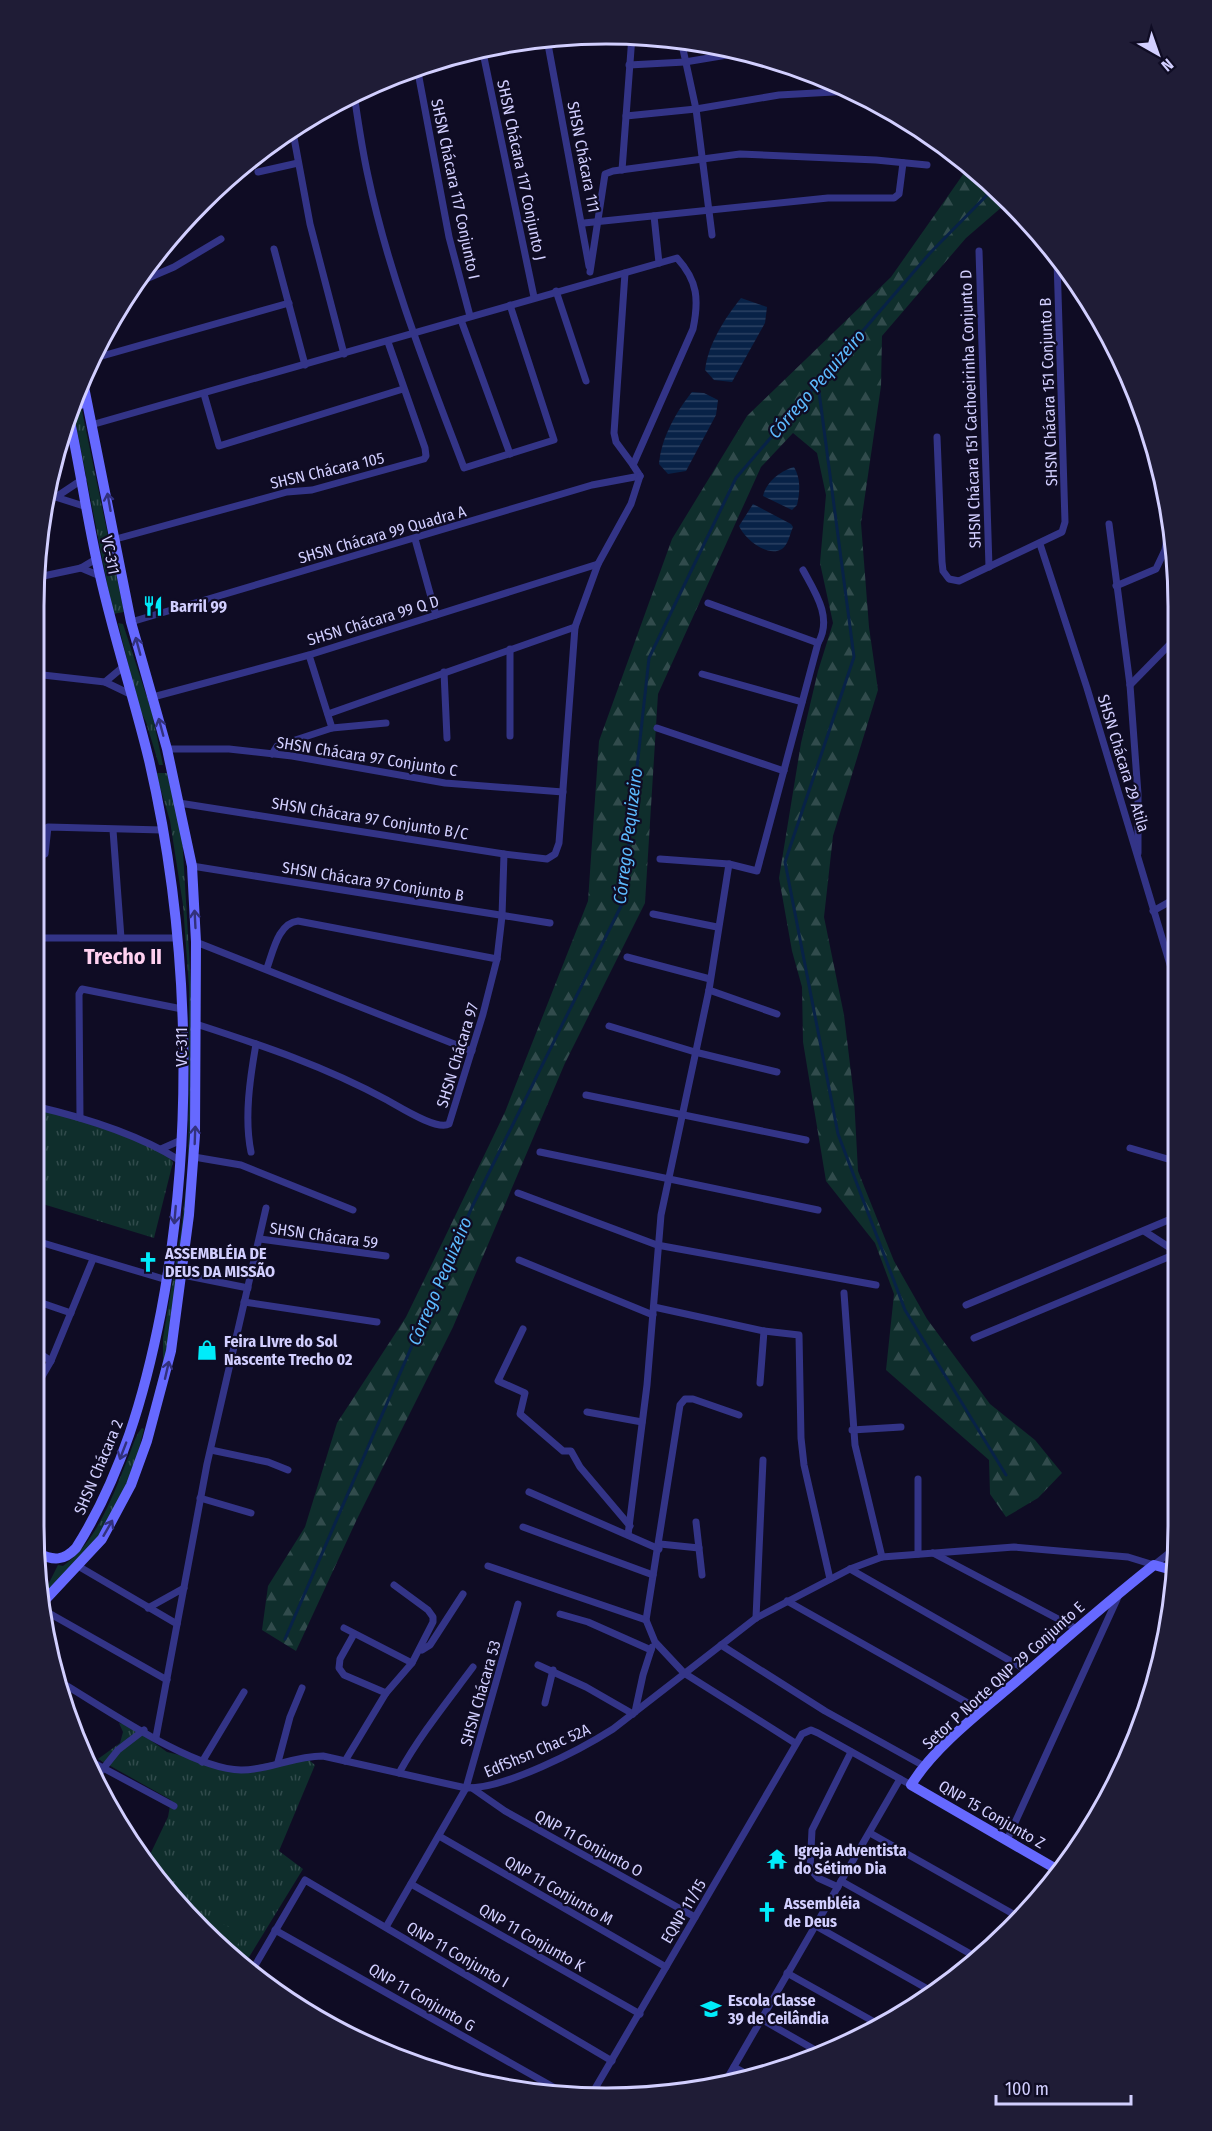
<svg xmlns="http://www.w3.org/2000/svg" width="1212" height="2131" font-family="'Fira Sans Condensed',sans-serif">
<style>
.grass{fill:url(#grass-tufts)}
.forest{fill:url(#forest-firs)}
.pitch{fill:#0f2e2c}
.water{fill:url(#water-rules)}
.lines{fill:none;stroke-linecap:round;stroke-linejoin:round}
.stream{stroke:#082247;stroke-width:3}
.street{stroke:#333487;stroke-width:7}
.secondary{stroke:#6669ff;stroke-width:10}
.oneway{stroke:#32317c}
.labels{text-anchor:middle;stroke-width:4.5;stroke-linejoin:round;paint-order:stroke}
.street-label{font-size:16px;fill:#d2cfff;stroke:#0f0c24}
.poi-label{font-size:16px;font-weight:bold;fill:#d2cfff;stroke:#0f0c24;text-anchor:start}
.water-label{font-size:18px;font-style:italic;fill:#5dbbff;stroke:#0f0c24}
.district-label{font-size:22px;font-weight:bold;fill:#ffd1f0;stroke:#0f0c24}
.rim{fill:none;stroke:#d2cfff;stroke-width:3}
</style>
<defs>
<pattern id="grass-tufts" width="24" height="20" patternUnits="userSpaceOnUse" patternTransform="scale(1.5)"><rect width="24" height="20" fill="#0f2e2c"/><path d="M3 7l-1-3M5 7V3M7 7l1-3M15 17l-1-3M17 17v-4M19 17l1-3" fill="none" stroke="#314b4c"/></pattern>
<pattern id="forest-firs" width="22" height="20" patternUnits="userSpaceOnUse" patternTransform="scale(1.5)"><rect width="22" height="20" fill="#0f2e2c"/><path d="M5 1l3.5 6h-7zM16 11l3.5 6h-7z" fill="#314b4c"/></pattern>
<pattern id="water-rules" width="6" height="5" patternUnits="userSpaceOnUse" patternTransform="scale(1.5)"><rect width="6" height="5" fill="#082247"/><path d="M0 2.5h6" fill="none" stroke="#2b4163"/></pattern>
</defs>
<rect width="100%" height="100%" fill="#0f0c24"/>
<g class="grass">
<path d="M78,392L124,612L113,614L72,404Z"/>
<path d="M118,623L123,624L152,713L163,765H159L146,722L139,708Z"/>
<path d="M156,773H167L182,835L193,1018L188,1210L172,1334L154,1397L163,1361V1338L181,1231L188,1169L189,1074V987L183,905L170,821Z"/>
<path d="M34,1107L80,1118L161,1149L173,1162L154,1238L33,1201Z"/>
<path d="M142,1428L144,1429L130,1484L94,1545L44,1593L58,1565L63,1566C97,1542 113,1495 128,1458C132,1449 135,1435 142,1428Z"/>
<path d="M119,1723L131,1726L167,1752L237,1769L304,1756L315,1765L279,1851L303,1869L246,1962L151,1874L146,1863L168,1817L171,1800L98,1759L120,1743L123,1732Z"/>
</g>
<path class="forest" d="M969,166L1010,200L966,238L882,336L881,386L861,523L869,627L878,690L833,836L824,917L844,1015L854,1097L858,1171L894,1261L927,1319L990,1404L1035,1440L1062,1473L1038,1498L1006,1517L990,1494L989,1460L886,1370L894,1294L875,1243L826,1181L803,1042L802,987L792,951L779,878L801,743L818,671L833,623L820,563L826,495L817,453L793,433L761,467L658,694L645,903L565,1063L453,1327L357,1519L296,1651L262,1630L268,1586L305,1527L337,1423L406,1317L444,1239L505,1112L588,901L599,741L672,539L747,416L891,277Z"/>
<path class="pitch" d="M207,1916L243,1934L234,1951L204,1923Z"/>
<g class="water">
<path d="M741,298L767,307L765,323L732,382L714,380L705,370C708,344 725,318 741,298Z"/>
<path d="M692,392L704,393L718,400L716,415L686,471L668,474L659,464C661,438 676,412 692,392Z"/>
<path d="M794,467C801,479 800,492 797,505L792,510L763,496C766,482 780,471 794,467Z"/>
<path d="M753,504L791,524L793,527C790,534 788,545 782,549C767,558 744,538 739,526Z"/>
</g>
<g class="lines">
<g class="stream">
<path d="M818,384L854,657L785,862L838,1134L905,1310L1006,1475"/>
<path d="M285,1639L472,1207L622,904L649,658L736,478L930,253L995,187"/>
</g>
<g class="street">
<path d="M547,39L589,266"/>
<path d="M681,40L696,109L712,235"/>
<path d="M482,48L534,297"/>
<path d="M629,65L685,62L745,52"/>
<path d="M417,67L449,237L470,316"/>
<path d="M354,94C358,121 362,149 368,176C389,276 428,373 464,468L554,440L510,305"/>
<path d="M626,116L696,109L779,95L852,91"/>
<path d="M292,127L310,224L344,354"/>
<path d="M622,170L632,36"/>
<path d="M258,172L298,163"/>
<path d="M654,216L659,263"/>
<path d="M584,223L828,198H894L899,194L903,163"/>
<path d="M274,249L305,365"/>
<path d="M979,251L989,567"/>
<path d="M590,272L605,174L613,171L740,154L876,160L927,165"/>
<path d="M625,273L614,433L616,442L633,465"/>
<path d="M132,285L174,267L221,239"/>
<path d="M556,291L586,381"/>
<path d="M461,320L510,454"/>
<path d="M95,358L289,303"/>
<path d="M204,394L219,446L403,389"/>
<path d="M91,425L677,258C698,281 699,300 693,329L633,465L640,476"/>
<path d="M937,437L942,562L943,571L949,579L959,581L1062,532L1065,522L1057,260"/>
<path d="M49,495L87,507"/>
<path d="M56,497L83,479"/>
<path d="M1109,524L1130,685L1138,794V853"/>
<path d="M116,539L287,492L312,490L424,459L426,456L425,448L388,342"/>
<path d="M415,539L436,615"/>
<path d="M1040,544L1087,688L1178,991"/>
<path d="M81,568L100,576"/>
<path d="M34,578L81,568L96,559"/>
<path d="M1116,586L1156,569L1165,550L1169,525"/>
<path d="M708,603L818,643"/>
<path d="M131,622L592,485L640,476"/>
<path d="M309,655L332,728"/>
<path d="M444,672L447,738"/>
<path d="M34,674L105,682L130,694"/>
<path d="M702,674L802,702"/>
<path d="M105,682L123,667"/>
<path d="M1130,685L1178,636"/>
<path d="M153,697L309,655L598,564"/>
<path d="M328,714L575,627"/>
<path d="M657,728L784,771"/>
<path d="M510,736V649"/>
<path d="M167,749H229L292,756L445,783L563,792"/>
<path d="M272,754L277,746L332,728L386,723"/>
<path d="M179,803L504,854L547,859L555,854L559,843L575,627L598,564L631,504L640,476"/>
<path d="M113,830L121,938"/>
<path d="M34,858L45,854L48,827L162,830"/>
<path d="M660,859L729,864L757,871L818,643C833,618 815,592 803,570"/>
<path d="M192,866L550,923"/>
<path d="M1153,911L1178,897"/>
<path d="M653,914L717,927"/>
<path d="M34,938H177"/>
<path d="M196,942L472,1051"/>
<path d="M627,957L710,979"/>
<path d="M497,959L502,916L504,854"/>
<path d="M709,990L777,1014"/>
<path d="M196,1024C264,1046 324,1066 387,1100C400,1107 437,1131 449,1124L483,1014L497,959L298,921C278,923 273,952 267,968"/>
<path d="M609,1026L695,1052L777,1072"/>
<path d="M586,1095L806,1140"/>
<path d="M34,1106C82,1117 136,1133 179,1160"/>
<path d="M80,1118L79,994L82,989L182,1009"/>
<path d="M1130,1148L1178,1162"/>
<path d="M161,1149L179,1141"/>
<path d="M251,1152C244,1118 250,1078 256,1044"/>
<path d="M540,1152L818,1210"/>
<path d="M194,1157L241,1165L353,1210"/>
<path d="M518,1193L657,1245L876,1285"/>
<path d="M1144,1231L1178,1253"/>
<path d="M260,1239L386,1256"/>
<path d="M33,1240L167,1280"/>
<path d="M519,1260L653,1315"/>
<path d="M183,1275L248,1288"/>
<path d="M844,1293L855,1445L882,1557"/>
<path d="M33,1300L71,1313"/>
<path d="M244,1302L377,1322"/>
<path d="M966,1305L1178,1216"/>
<path d="M654,1307L764,1331L799,1335L801,1438L804,1465L830,1579"/>
<path d="M523,1329L498,1381L525,1393L520,1414L563,1451H571L580,1467L630,1526"/>
<path d="M974,1338L1178,1253"/>
<path d="M33,1349L51,1361"/>
<path d="M760,1383L764,1331"/>
<path d="M33,1392L51,1361L93,1259"/>
<path d="M587,1412L642,1422"/>
<path d="M739,1415L693,1399H685L680,1405L646,1620L655,1642L684,1673L795,1743"/>
<path d="M852,1430L901,1427"/>
<path d="M211,1450L268,1462L288,1470"/>
<path d="M918,1479V1554"/>
<path d="M529,1492L659,1549"/>
<path d="M200,1498L251,1513"/>
<path d="M696,1522L702,1575"/>
<path d="M523,1527L653,1575"/>
<path d="M628,1535L647,1385L661,1215L709,990L729,864"/>
<path d="M660,1544L699,1548"/>
<path d="M933,1553L1077,1629"/>
<path d="M78,1566L177,1624"/>
<path d="M488,1566L646,1620"/>
<path d="M850,1569L1028,1671"/>
<path d="M787,1601L982,1711"/>
<path d="M148,1608L184,1588"/>
<path d="M47,1612L167,1680"/>
<path d="M560,1614L588,1622L651,1650"/>
<path d="M756,1618L763,1460"/>
<path d="M344,1628L412,1663"/>
<path d="M354,1634L340,1659L339,1668L344,1675L386,1693"/>
<path d="M721,1645L825,1711L924,1766"/>
<path d="M422,1650L430,1645L463,1594"/>
<path d="M538,1665L586,1687L633,1714"/>
<path d="M59,1681C103,1707 194,1771 242,1770C270,1770 293,1756 323,1756L466,1788C505,1789 580,1750 613,1729L756,1618L850,1569L882,1557L1014,1547L1128,1557L1154,1565L1178,1546"/>
<path d="M545,1703L553,1670"/>
<path d="M635,1712L643,1675L652,1647"/>
<path d="M156,1737L207,1464L266,1208"/>
<path d="M345,1761L386,1693L412,1663L433,1622V1617L428,1610L394,1585"/>
<path d="M92,1762L174,1806"/>
<path d="M202,1762L244,1692"/>
<path d="M278,1762L290,1717L302,1688"/>
<path d="M399,1773C420,1735 447,1702 473,1667"/>
<path d="M98,1775L118,1750L144,1730"/>
<path d="M472,1788L505,1811L695,1917"/>
<path d="M870,1833L1015,1915"/>
<path d="M439,1836L666,1967"/>
<path d="M1007,1840L1118,1597"/>
<path d="M139,1850L148,1855"/>
<path d="M841,1881L976,1957"/>
<path d="M411,1884L640,2014"/>
<path d="M838,1887L818,1878L810,1869L812,1830L851,1752"/>
<path d="M816,1926L933,1992"/>
<path d="M386,1927L466,1788L518,1604"/>
<path d="M275,1930L555,2088"/>
<path d="M253,1969L305,1880L612,2061"/>
<path d="M787,1973L878,2024"/>
<path d="M278,1992L317,2015"/>
<path d="M761,2019L824,2055"/>
<path d="M734,2067L745,2073"/>
<path d="M728,2077L900,1779"/>
<path d="M593,2092L802,1734L811,1730L818,1733L911,1785"/>
</g>
<g class="secondary">
<path d="M73,403L80,404L84,393"/>
<path d="M38,1553C53,1561 64,1561 76,1548C121,1477 145,1394 161,1312C195,1134 190,937 149,760C133,694 111,629 97,562C86,512 79,462 68,412"/>
<path d="M45,1600L102,1539L131,1485L147,1441L171,1351L189,1215L195,1135L196,942L192,866L167,749L131,622L83,382"/>
<path d="M1058,1870L911,1785C935,1746 983,1710 1018,1680C1063,1641 1107,1602 1154,1565L1176,1571"/>
</g>
</g>
<defs><path id="oneway-shaft" d="M-6 0H5M1.5-3L5.5 0L1.5 3" fill="none" stroke-width="1.6" stroke-linecap="round" stroke-linejoin="round" transform="scale(1.5)"/></defs>
<g class="oneway">
<use href="#oneway-shaft" transform="translate(109 502) rotate(-100)"/>
<use href="#oneway-shaft" transform="translate(138 646) rotate(-105)"/>
<use href="#oneway-shaft" transform="translate(161 727) rotate(-105)"/>
<use href="#oneway-shaft" transform="translate(195 919) rotate(-93)"/>
<use href="#oneway-shaft" transform="translate(195 1135) rotate(-88)"/>
<use href="#oneway-shaft" transform="translate(175 1215) rotate(95)"/>
<use href="#oneway-shaft" transform="translate(167 1370) rotate(-77)"/>
<use href="#oneway-shaft" transform="translate(123 1451) rotate(111)"/>
<use href="#oneway-shaft" transform="translate(108 1528) rotate(-60)"/>
</g>
<defs>
<g id="restaurant-bare" transform="scale(1.62)"><path d="M-5-6h1v4h1v-4h1v4h1v-4h1v5L-1.5 .5V6h-2V.5L-5-1ZM5-6V6H3V1.5H1.5Q1.5-4 5-6Z" fill="#00ecfa" stroke="#0f0c24" stroke-width="2.5" paint-order="stroke"/></g>
<g id="church-bare" transform="scale(1.62)"><path d="M-1.2-6h2.4v3.5h3.3v2.4h-3.3V6h-2.4V-.1h-3.3v-2.4h3.3Z" fill="#00ecfa" stroke="#0f0c24" stroke-width="2.5" paint-order="stroke"/></g>
<g id="shop-bare" transform="scale(1.62)"><path d="M-5-2.5h2.3a2.7 3.5 0 0 1 5.4 0H5L5.5 6h-11ZM-1.5-2.5h3a1.5 2.3 0 0 0-3 0Z" fill="#00ecfa" stroke="#0f0c24" stroke-width="2.5" paint-order="stroke"/></g>
<g id="temple-bare" transform="scale(1.62)"><path d="M0-6L5-2H3V0L6.5 2.5H4V6H1.5V3h-3V6H-4V2.5H-6.5L-3 0V-2H-5Z" fill="#00ecfa" stroke="#0f0c24" stroke-width="2.5" paint-order="stroke"/></g>
<g id="school-bare" transform="scale(1.62)"><path d="M0-5L7-2L0 1L-7-2ZM-4 1L0 2.5L4 1V4Q0 6-4 4Z" fill="#00ecfa" stroke="#0f0c24" stroke-width="2.5" paint-order="stroke"/></g>
</defs>
<g fill-rule="evenodd">
<use href="#restaurant-bare" x="153" y="606"/>
<use href="#church-bare" x="148" y="1262"/>
<use href="#shop-bare" x="207" y="1350"/>
<use href="#temple-bare" x="777" y="1859"/>
<use href="#church-bare" x="767" y="1912"/>
<use href="#school-bare" x="711" y="2009"/>
</g>
<g class="labels">
<g class="street-label">
<text transform="translate(584 157) rotate(79)" y="6">SHSN Chácara 111</text>
<text transform="translate(522 170) rotate(78)" y="6">SHSN Chácara 117 Conjunto J</text>
<text transform="translate(456 189) rotate(78)" y="6">SHSN Chácara 117 Conjunto I</text>
<text transform="translate(1048 392) rotate(-92)" y="6">SHSN Chácara 151 Conjunto B</text>
<text transform="translate(970 409) rotate(-92)" y="6">SHSN Chácara 151 Cachoeirinha Conjunto D</text>
<text transform="translate(327 470) rotate(-13)" y="6">SHSN Chácara 105</text>
<text transform="translate(382 534) rotate(-16)" y="6">SHSN Chácara 99 Quadra A</text>
<text transform="translate(111 555) rotate(79)" y="6">VC-311</text>
<text transform="translate(373 620) rotate(-17)" y="6">SHSN Chácara 99 Q D</text>
<text transform="translate(367 756) rotate(9)" y="6">SHSN Chácara 97 Conjunto C</text>
<text transform="translate(1124 763) rotate(73)" y="6">SHSN Chácara 29 Atila</text>
<text transform="translate(370 818) rotate(9)" y="6">SHSN Chácara 97 Conjunto B/C</text>
<text transform="translate(373 881) rotate(9)" y="6">SHSN Chácara 97 Conjunto B</text>
<text transform="translate(181 1047) rotate(-90)" y="6">VC-311</text>
<text transform="translate(457 1055) rotate(-73)" y="6">SHSN Chácara 97</text>
<text transform="translate(324 1235) rotate(8)" y="6">SHSN Chácara 59</text>
<text transform="translate(98 1467) rotate(-67)" y="6">SHSN Chácara 2</text>
<text transform="translate(1003 1675) rotate(-42)" y="6">Setor P Norte QNP 29 Conjunto E</text>
<text transform="translate(480 1693) rotate(-74)" y="6">SHSN Chácara 53</text>
<text transform="translate(537 1750) rotate(-23)" y="6">EdfShsn Chac 52A</text>
<text transform="translate(992 1814) rotate(30)" y="6">QNP 15 Conjunto Z</text>
<text transform="translate(589 1843) rotate(29)" y="6">QNP 11 Conjunto O</text>
<text transform="translate(559 1890) rotate(30)" y="6">QNP 11 Conjunto M</text>
<text transform="translate(683 1911) rotate(-59)" y="6">EQNP 11/15</text>
<text transform="translate(532 1937) rotate(30)" y="6">QNP 11 Conjunto K</text>
<text transform="translate(458 1954) rotate(30)" y="6">QNP 11 Conjunto I</text>
<text transform="translate(422 1997) rotate(30)" y="6">QNP 11 Conjunto G</text>
</g>
<g class="poi-label">
<text x="170" y="612">Barril 99</text>
<text x="165" y="1259">ASSEMBLÉIA DE<tspan x="165" dy="18">DEUS DA MISSÃO</tspan></text>
<text x="224" y="1347">Feira LIvre do Sol<tspan x="224" dy="18">Nascente Trecho 02</tspan></text>
<text x="794" y="1856">Igreja Adventista<tspan x="794" dy="18">do Sétimo Dia</tspan></text>
<text x="784" y="1909">Assembléia<tspan x="784" dy="18">de Deus</tspan></text>
<text x="728" y="2006">Escola Classe<tspan x="728" dy="18">39 de Ceilândia</tspan></text>
</g>
<g class="water-label">
<text transform="translate(817 384) rotate(-49)" y="6">Córrego Pequizeiro</text>
<text transform="translate(628 836) rotate(-83)" y="6">Córrego Pequizeiro</text>
<text transform="translate(440 1281) rotate(-67)" y="6">Córrego Pequizeiro</text>
</g>
<g class="district-label">
<text x="123" y="964">Trecho II</text>
</g>
</g>
<path d="M0 0H1212V2131H0ZM606 44H606A562 562 0 0 1 1168 606V1526A562 562 0 0 1 606 2088H606A562 562 0 0 1 44 1526V606A562 562 0 0 1 606 44Z" fill="#1f1c36" fill-rule="evenodd"/>
<path class="rim" d="M606 44H606A562 562 0 0 1 1168 606V1526A562 562 0 0 1 606 2088H606A562 562 0 0 1 44 1526V606A562 562 0 0 1 606 44Z"/>
<g transform="translate(1158 54) rotate(140)" stroke="#0f0c24" stroke-width="4.5" paint-order="stroke">
<path d="M0-4.5L10 22L0 15L-10 22Z" fill="#d2cfff"/>
<text y="-9" font-size="16" font-weight="bold" text-anchor="middle" fill="#d2cfff">N</text>
</g>
<path d="M996 2095v9h135v-9" fill="none" stroke="#d2cfff" stroke-width="3"/>
<text x="1005" y="2095" font-size="18" fill="#d2cfff" stroke="#0f0c24" stroke-width="4.5" paint-order="stroke">100 m</text>
</svg>
